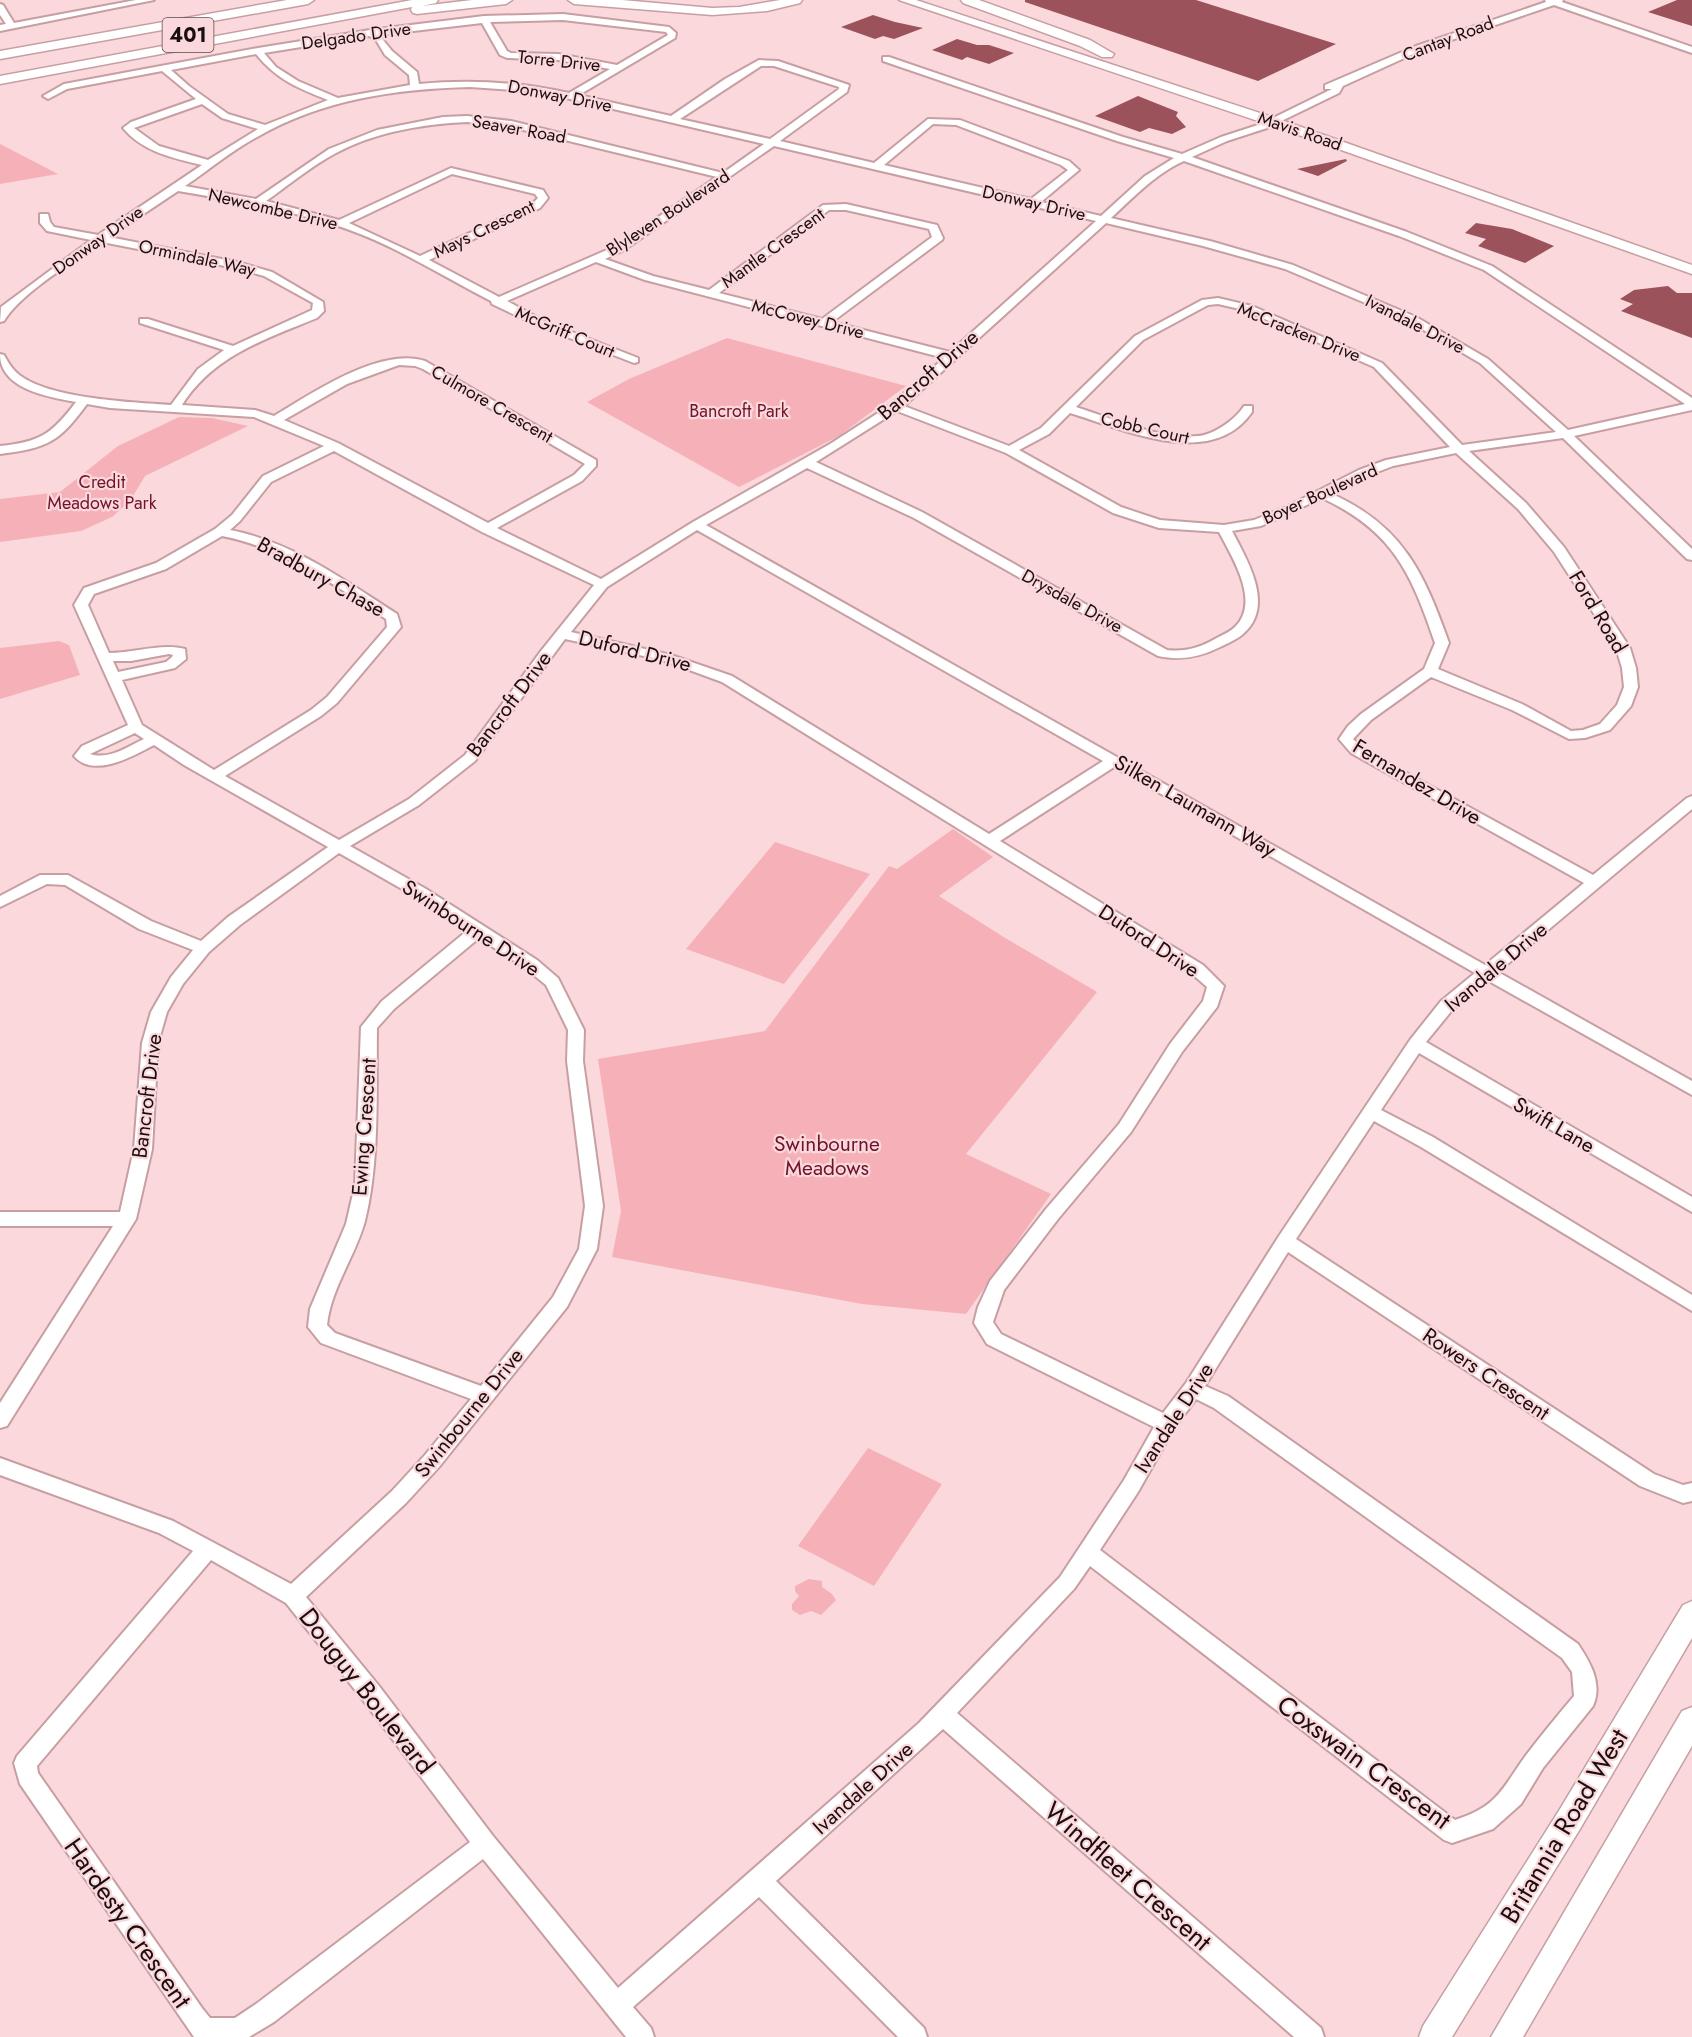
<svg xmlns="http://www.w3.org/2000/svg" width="1692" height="2037" font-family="Jost,sans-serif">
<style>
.green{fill:#f6b1b8}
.building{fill:#9b525b}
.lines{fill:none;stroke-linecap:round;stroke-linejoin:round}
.minor-casing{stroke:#c79fa2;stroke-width:4}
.major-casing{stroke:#c79fa2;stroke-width:3}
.highway-casing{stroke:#c79fa2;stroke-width:3}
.minor{fill:#fff;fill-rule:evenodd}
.major{fill:#fff;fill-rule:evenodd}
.highway{fill:#fff;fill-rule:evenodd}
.labels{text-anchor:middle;stroke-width:4.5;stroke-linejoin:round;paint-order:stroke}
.far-street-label{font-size:18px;fill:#1c0e0f;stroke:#fad8db}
.far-park-label{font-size:18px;fill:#71132a;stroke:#fad8db}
.shield{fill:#fad8db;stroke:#5f4b4c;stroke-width:1.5}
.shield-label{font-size:20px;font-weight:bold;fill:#1c0e0f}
.street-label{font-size:21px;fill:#1c0e0f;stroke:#fad8db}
.park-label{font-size:21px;fill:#71132a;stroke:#fad8db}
.near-street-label{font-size:26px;fill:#1c0e0f;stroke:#fad8db}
</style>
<rect width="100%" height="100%" fill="#fad8db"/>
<g class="green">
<path d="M0,144L58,174L0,184Z"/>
<path d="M727,338L906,386L839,436L739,487L587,402L629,379Z"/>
<path d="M179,417L212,418L248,426L145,476L130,501L112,517L81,531L0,542V499L60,492L118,446Z"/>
<path d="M59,641L69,645L80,675L0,699V648Z"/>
<path d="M953,829L993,857L939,896L1002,936L1097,992L966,1154L1051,1194L966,1314L862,1304L612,1257L621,1211L598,1059L765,1031L889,866L897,869Z"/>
<path d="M775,842L870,874L784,984L686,949Z"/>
<path d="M868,1448L942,1484L874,1586L798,1546Z"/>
<path d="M809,1579L822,1581V1587L832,1594L836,1600L821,1615L811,1611L800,1615L792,1610V1604L799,1596L795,1591V1586Z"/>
</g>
<g class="building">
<path d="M1025,0H1196L1336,44L1258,81L1025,2Z"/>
<path d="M1677,0H1692V26L1648,12Z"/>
<path d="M873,15L895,22L923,28L894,39L883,36L875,39L841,27Z"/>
<path d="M957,39L977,45H989L1014,53L989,64L967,57L962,60L932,50Z"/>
<path d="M1138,96L1178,112L1176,116L1186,127L1172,134L1149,128L1140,132L1095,116Z"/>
<path d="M1346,159L1347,161L1318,176L1297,169Z"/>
<path d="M1476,223L1512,229L1554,246L1525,263L1478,246L1486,239L1465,233Z"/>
<path d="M1668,286L1677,293H1692V338L1621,311L1633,304L1620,299L1634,290Z"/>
</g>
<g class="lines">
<g class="minor-casing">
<g id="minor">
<path d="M136,0H154L0,31V25L6,24L0,15V4L3,5L14,23Z"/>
<path d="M1545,0H1563L1562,2L1692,47V53L1554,5L1422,50L1343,86L1339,93L1267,128L1227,141L1192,157L1407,232L1492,266L1692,398V410L1574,436L1692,549V560L1687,559L1563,438L1469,451L1526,503L1564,547L1630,648L1636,668L1638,687L1631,706L1610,730L1585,738L1569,739L1512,710L1431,677L1371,720L1353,739L1361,747L1392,765L1593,875L1687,798L1692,796V809L1498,972L1692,1081V1095L1487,980L1453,1009L1426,1042L1692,1197V1212L1419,1053L1381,1110L1433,1137L1692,1295V1311L1421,1147L1374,1121L1296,1239L1654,1474L1683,1485L1692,1483V1501L1683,1503L1640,1486L1288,1252L1205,1386L1228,1396L1578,1644C1590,1662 1603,1684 1593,1706L1543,1768L1521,1804L1493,1829L1452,1843L1444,1840L1090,1566L1074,1589L957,1713L1321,2028L1324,2037H1294L943,1729L776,1881L924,2028L927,2037H898L759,1897L633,2007L651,2028L654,2037H626L483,1859L274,2022L249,2037H194L20,1784L14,1763L17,1756L193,1551L159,1533L0,1475V1458L173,1521L291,1584L392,1491L425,1455L471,1399L321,1343L308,1327L310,1309L346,1224L355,1185L361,1027L382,1001L468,930L416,897L339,853L240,925L209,952L183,984L167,1012L158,1043L152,1149L136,1219L7,1426L0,1428V1403L113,1226H0V1212H120L134,1149L142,1043L151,1012L171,977L193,950L139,929L65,885L47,884L0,907V896L40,875H68L151,921L201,941L228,917L328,847L184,765L154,745C133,756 94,779 74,756L82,746L128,725L74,605L84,588L156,563L215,529L232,515L263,476L324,446L254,417L110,408L87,404C59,442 48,448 0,454V446C40,442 52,434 76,402C48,397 0,389 0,354L4,355C7,360 10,366 14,370C40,399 132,402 171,405L198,369L224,350L140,323V319H148L233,346L312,310L313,303L264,276L235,268L102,242C73,262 21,293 4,321L0,322L1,307L91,240L47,231L40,223V214H48L50,222L54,227L98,235L202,165C173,158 143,152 123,128L131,122L196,99L162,71L67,89L48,99L43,96L64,84L258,48L370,30L484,16L563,14L669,27L676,33L675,38L579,95L671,116L725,79L759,60L778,61L849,85L847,92L780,141L874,163L928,119L960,120L1069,161L1079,170L1041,202L1101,216L1145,176L1174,158L1117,141L883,61V57H889L1123,137L1182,154L1221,137L1261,124L1332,89H1325V85L1416,46L1546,2ZM563,20L666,32L668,35L617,65L558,54L511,53L507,51L490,22ZM482,23L500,55L507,58L558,60L610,69L569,93C520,82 470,79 419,84L417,72L392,51L379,35ZM369,36L376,40L385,55L409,75L410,85L338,98L298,81L276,67L264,53ZM256,54C277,80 298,88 328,100L265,125L228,114L189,86L171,70ZM761,66H774L839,87V89L770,139L680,119ZM470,87L540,92L764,144L723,173L511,121L467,116L443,117L377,130L329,149L256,199L185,186C209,170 231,151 257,137C323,99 396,89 470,87ZM202,104L222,118L258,129L208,160L159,146L134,128ZM467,122L511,127L717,177L616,246L499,297L429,260L540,208L548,198L543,190L451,168L339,220L266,201C289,185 311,166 336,153C375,132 423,124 467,122ZM933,124L956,125L1061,165L1068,170L1031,199L884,165ZM774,146L1096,221L950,352L832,322L942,240L943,238L937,225L846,204L823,205L709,290L653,276L605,259L624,250ZM1184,161L1399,236L1484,270L1685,404L1568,430L1488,359L1416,317L1293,265L1210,241L1111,218C1134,197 1155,174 1184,161ZM452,174L535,194L538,198L532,204L420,256L349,223ZM178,191C231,200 284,209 335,225C390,242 440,275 491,301L492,304L536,325L634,363L638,362V358L544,321L507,301L596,262L645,280L944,358L892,404L830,444L693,522L601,579L497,528L582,481L596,466V460L425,361C381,346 310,394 274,416L255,410L182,405C213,356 265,339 317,318L324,311L323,302L272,272L237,262L109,237ZM829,210H846L929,229L932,237L822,319L719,293ZM1106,223L1203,246L1285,269L1408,321L1480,363L1556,432L1462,445L1382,363L1252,306L1218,298L1202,300L1135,336L1041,428L1009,446L904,406ZM1218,304L1244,310L1374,367L1450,447L1386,460L1359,470L1286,507L1254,520L1224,525L1160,520L1121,507L1019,450L1049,434L1070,413C1123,429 1211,471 1252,412V406H1244C1236,419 1214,435 1198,436C1161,440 1111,418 1076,407L1143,340L1208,305ZM399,365L415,366L423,369L585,464L574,475L488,523L338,443L284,420L347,384ZM897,411L1006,453L1113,513L1159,528L1219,532C1232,557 1261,602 1235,627C1230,632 1222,635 1215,639C1199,648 1185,652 1167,650L922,512L816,462ZM334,451L482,532L594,585L541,651L465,755L409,799L339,840L225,776L321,716L337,703L401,627L397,614C344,580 293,542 230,530L240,521L271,482ZM1456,453L1518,509L1554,552L1616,648L1622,668L1624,687L1617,705L1600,724L1583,730L1571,731L1522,704L1438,669L1449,643C1424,573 1403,526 1332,494L1367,476L1393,466ZM807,468L914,518L1158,656C1181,661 1200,657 1220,647C1228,643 1238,639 1244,633C1275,605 1247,560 1232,531L1261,526L1322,498C1393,531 1411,573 1435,643L1424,669L1361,714L1348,726L1339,739L1351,753L1584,883L1485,965L706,525ZM697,530L1103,761L989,834L732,676L671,655L571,632L607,587ZM222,536C284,548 334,585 386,619L387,627L327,697L311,710L214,770L142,725L122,680L175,668L186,659L185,649C161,643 135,653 109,653L88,605L94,594L166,569ZM565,639L662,660L722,682L1191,973L1207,987L1203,1001L1170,1044L1119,1124L1046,1209L990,1281L978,1307L974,1323L987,1344L1154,1427L1124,1480L1060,1577L919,1723L618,1988L493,1836L379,1686L306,1597L406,1503L439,1467L567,1307L597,1249L603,1206L583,1061L584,1030L558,978L537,960L426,889L350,846L419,805L475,761ZM169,654L173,655L172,657L166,662L118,672L113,661H131ZM135,733L144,739C127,747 110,760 90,754ZM1114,767L1475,973L1441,1001L1410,1040L1279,1236L1186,1383L1163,1413L1001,1334L993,1322L1004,1290L1058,1219L1131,1132L1182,1052L1217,1007L1224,986L1203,965L1000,841ZM479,938L525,968L546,985L568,1030L567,1061L585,1206L579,1249L553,1297L481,1386L335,1333L327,1325C331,1288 355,1257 365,1221C380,1161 376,1091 377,1028L394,1009ZM1196,1399L1214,1408L1562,1658L1572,1672L1574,1696C1558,1715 1542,1734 1527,1754C1502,1788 1499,1806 1455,1820L1100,1550L1138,1492L1173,1430ZM211,1560L286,1603L363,1700L470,1842L256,2004L235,2018H210L202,2008L38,1773L37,1766Z"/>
</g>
</g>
<g class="major-casing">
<g id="major">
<path d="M899,0H916L1287,122L1692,265V274L1279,128Z"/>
<path d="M1692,1601V1638L1580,1829L1452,2037H1419L1423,2026L1560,1809L1683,1605Z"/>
<path d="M1692,1707V1746L1523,2037H1491L1682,1711Z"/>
</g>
</g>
<g class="highway-casing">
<g id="highway">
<path d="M287,0H314L308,4L0,59V51Z"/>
<path d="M412,0H438L436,3L422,6L472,0H512L506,4L417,14L413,13L411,10L412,7L0,84V76Z"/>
<path d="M568,0H622L712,8L739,7L780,0H802L800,3L767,11L712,15L574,4Z"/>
<path d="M961,0H979L1090,40L1114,54L1112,57H1102L1080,46L963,3Z"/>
</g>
</g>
<use href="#minor" class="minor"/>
<use href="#major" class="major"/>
<use href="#highway" class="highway"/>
</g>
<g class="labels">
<g class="far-street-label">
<text transform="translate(356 36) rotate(-8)" y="6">Delgado Drive</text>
<text transform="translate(1448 39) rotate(-21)" y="6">Cantay Road</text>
<text transform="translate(559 61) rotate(6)" y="6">Torre Drive</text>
<text transform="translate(560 96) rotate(11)" y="6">Donway Drive</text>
<text transform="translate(519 129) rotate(10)" y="6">Seaver Road</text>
<text transform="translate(1300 131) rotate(19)" y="6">Mavis Road</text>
<text transform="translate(1034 203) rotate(13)" y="6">Donway Drive</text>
<text transform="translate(273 209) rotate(13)" y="6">Newcombe Drive</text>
<text transform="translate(668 213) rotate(-33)" y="6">Blyleven Boulevard</text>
<text transform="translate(484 229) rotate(-26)" y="6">Mays Crescent</text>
<text transform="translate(98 240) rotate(-35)" y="6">Donway Drive</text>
<text transform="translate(773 248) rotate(-36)" y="6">Mantle Crescent</text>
<text transform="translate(197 258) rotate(12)" y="6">Ormindale Way</text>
<text transform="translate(808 319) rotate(14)" y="6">McCovey Drive</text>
<text transform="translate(1415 324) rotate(27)" y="6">Ivandale Drive</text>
<text transform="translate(565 332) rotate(23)" y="6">McGriff Court</text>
<text transform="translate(1299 332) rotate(22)" y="6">McCracken Drive</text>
<text transform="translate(492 404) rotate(30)" y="6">Culmore Crescent</text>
<text transform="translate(1145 428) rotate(13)" y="6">Cobb Court</text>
<text transform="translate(1320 494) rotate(-24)" y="6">Boyer Boulevard</text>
<text transform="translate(1072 601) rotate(29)" y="6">Drysdale Drive</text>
</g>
<g class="far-park-label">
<text x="739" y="417">Bancroft Park</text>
<text x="102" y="488">Credit<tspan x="102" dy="21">Meadows Park</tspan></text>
</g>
<rect class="shield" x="162.5" y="18" width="51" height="34" rx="4.5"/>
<g class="shield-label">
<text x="188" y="42">401</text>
</g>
<g class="street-label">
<text transform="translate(928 375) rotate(-41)" y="7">Bancroft Drive</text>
<text transform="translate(321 577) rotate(29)" y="7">Bradbury Chase</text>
<text transform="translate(1598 612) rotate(59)" y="7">Ford Road</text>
<text transform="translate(635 651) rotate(14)" y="7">Duford Drive</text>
<text transform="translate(509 704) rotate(-53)" y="7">Bancroft Drive</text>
<text transform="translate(1417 782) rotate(31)" y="7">Fernandez Drive</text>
<text transform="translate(1195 806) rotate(30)" y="7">Silken Laumann Way</text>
<text transform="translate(471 928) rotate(33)" y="7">Swinbourne Drive</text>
<text transform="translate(1149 941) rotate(33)" y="7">Duford Drive</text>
<text transform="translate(1496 967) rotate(-40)" y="7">Ivandale Drive</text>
<text transform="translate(147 1096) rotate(-83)" y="7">Bancroft Drive</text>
<text transform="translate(1554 1125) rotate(30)" y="7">Swift Lane</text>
<text transform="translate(364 1127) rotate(-86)" y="7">Ewing Crescent</text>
<text transform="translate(1486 1374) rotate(34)" y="7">Rowers Crescent</text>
<text transform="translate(469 1413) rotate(-51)" y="7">Swinbourne Drive</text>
<text transform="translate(1174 1418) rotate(-57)" y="7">Ivandale Drive</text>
<text transform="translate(863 1788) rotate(-42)" y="7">Ivandale Drive</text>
</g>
<g class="park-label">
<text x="827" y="1151">Swinbourne<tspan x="827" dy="24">Meadows</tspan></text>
</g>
<g class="near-street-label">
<text transform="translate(367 1691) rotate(52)" y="9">Douguy Boulevard</text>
<text transform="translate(1364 1762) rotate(36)" y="9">Coxswain Crescent</text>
<text transform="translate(1564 1826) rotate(-59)" y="9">Britannia Road West</text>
<text transform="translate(1128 1876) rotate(41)" y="9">Windfleet Crescent</text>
<text transform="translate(128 1923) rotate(55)" y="9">Hardesty Crescent</text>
</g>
</g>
</svg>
